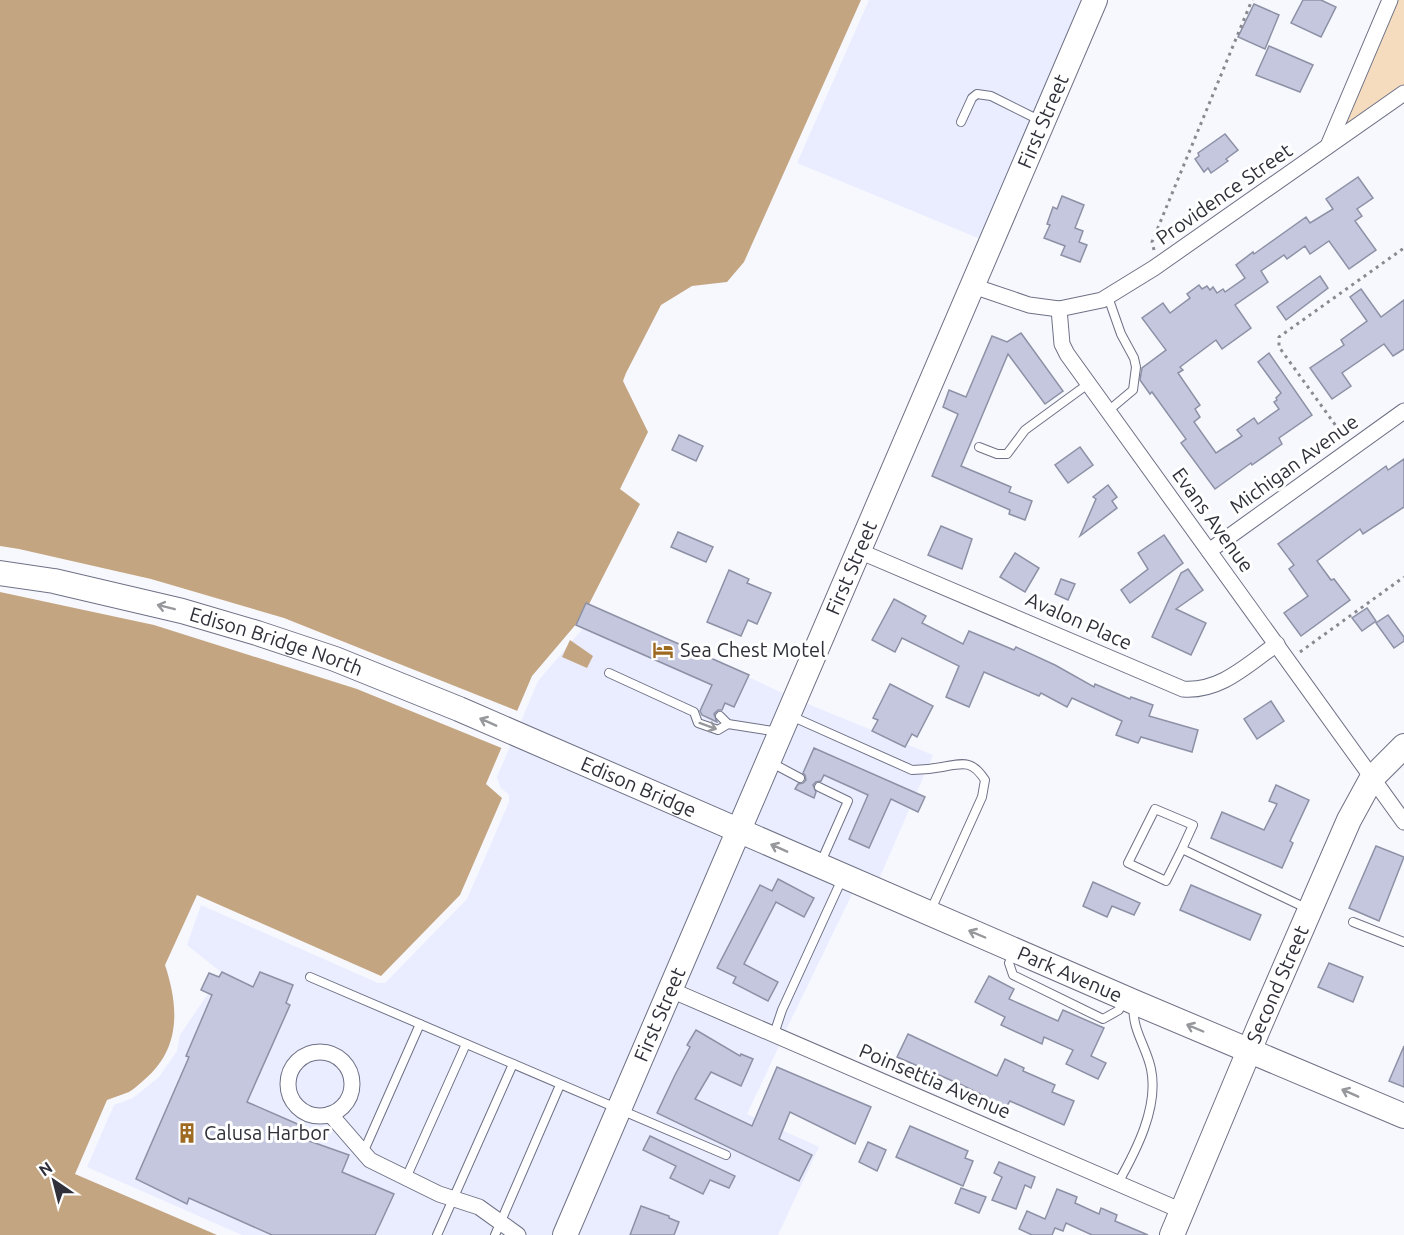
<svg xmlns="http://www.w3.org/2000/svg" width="1404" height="1235" font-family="Ubuntu,sans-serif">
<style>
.built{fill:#eaedff}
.green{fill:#f5dcbf}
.water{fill:#c4a581}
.pier{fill:#f7f8fd}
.building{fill:#c4c7dd;stroke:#8d91a6;stroke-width:1.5}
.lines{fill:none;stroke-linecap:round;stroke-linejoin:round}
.lane-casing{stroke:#6e7185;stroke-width:10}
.street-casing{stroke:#6e7185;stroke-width:17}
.primary-casing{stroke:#6e7185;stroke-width:26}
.path{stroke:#898a91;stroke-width:3;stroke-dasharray:3 4.5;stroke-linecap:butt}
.lane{stroke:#fff;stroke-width:8}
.street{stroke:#fff;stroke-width:15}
.primary{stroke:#fff;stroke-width:24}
.oneway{stroke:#97989c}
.labels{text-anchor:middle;stroke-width:6;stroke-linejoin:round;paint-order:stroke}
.street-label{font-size:20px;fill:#2f3039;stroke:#fff}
.poi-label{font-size:20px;fill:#2f3039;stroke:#fff;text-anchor:start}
</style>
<rect width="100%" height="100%" fill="#f7f8fd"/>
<g class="built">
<path d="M869,0H1085L983,240L797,163Z"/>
<path d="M597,607L787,695L733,819L519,726L538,681L590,620Z"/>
<path d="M803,702L933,755L879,879L749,826Z"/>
<path d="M512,742L726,835L556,1235H242L87,1167L114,1105L133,1098L159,1077L177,1051L180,1035L222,973L187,945L201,905L378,983H385L467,899L509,802V795L500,787L497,777Z"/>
<path d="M743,842L854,890L786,1030L682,985Z"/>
<path d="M676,1001L779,1046L747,1114L819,1147L778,1235H575Z"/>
</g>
<path class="green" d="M1390,0H1404V93L1328,146Z"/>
<g class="water">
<path d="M0,0H861L744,262L727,282L692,286L661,305L626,373L623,381L648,432L620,489L640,504L583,616L532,676L486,784L502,798L460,895L381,976L197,895L165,965C179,1007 181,1049 144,1080C139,1084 134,1089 129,1092C122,1095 114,1097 107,1100L75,1174L217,1235H0Z"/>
<path d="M570,640L593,656L587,668L562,657Z"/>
</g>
<path class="pier" d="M0,546L19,549L151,579L284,618L520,712L504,749L357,689L154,625L0,592Z"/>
<g class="building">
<path d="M1303,0H1321L1336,7L1321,37L1291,23Z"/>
<path d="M1254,4L1279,15L1265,49L1238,37Z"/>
<path d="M1269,46L1313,65L1300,92L1256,75Z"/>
<path d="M1225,134L1238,150L1226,159L1228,161L1211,173L1208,168L1204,172L1195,159L1199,156L1198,153Z"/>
<path d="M1358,177L1373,198L1357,209L1362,216L1355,221L1376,250L1349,269L1329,241L1310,254L1305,246L1287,259L1284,255L1261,271L1268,282L1235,305L1251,328L1222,349L1216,340L1180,367L1183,370L1178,373L1200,405L1195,409L1200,417L1194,422L1216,453L1242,436L1237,430L1254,418L1258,424L1279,409L1274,402L1277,400L1276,398L1281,393L1258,362L1269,353L1312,415L1279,438L1282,444L1252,465L1251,463L1215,489L1181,443L1186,439L1152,392L1150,394L1140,380L1142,368L1166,350L1142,318L1163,303L1170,313L1190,298L1187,294L1199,285L1202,289L1207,286L1210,290L1213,287L1217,293L1223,289L1225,292L1245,278L1236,265L1253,252L1254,254L1306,217L1310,223L1333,209L1326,199Z"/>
<path d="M1062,196L1084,205L1075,228L1083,231L1079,242L1087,245L1080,262L1061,255L1065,246L1044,238L1050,225L1047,224L1053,207L1057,209Z"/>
<path d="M1320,276L1328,288L1286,320L1277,307Z"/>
<path d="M1361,289L1381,317L1404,300V349L1393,356L1384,344L1342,373L1351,386L1332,399L1310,368L1344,345L1341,340L1367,321L1350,297Z"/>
<path d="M1021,333L1063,391L1045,404L1008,354L961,466L1011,487L1009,492L1032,501L1025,520L1009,514L1010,510L932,476L958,414L943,407L949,390L966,397L992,336L1007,342Z"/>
<path d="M679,435L703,446L696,461L672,450Z"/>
<path d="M1080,447L1093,465L1068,483L1055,465Z"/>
<path d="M1404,459V507L1363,534L1360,529L1317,561L1331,580L1334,579L1350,600L1301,636L1284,613L1308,596L1289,569L1294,565L1278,544L1386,466L1388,470Z"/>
<path d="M1108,485L1117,497L1112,501L1117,508L1080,536L1096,499L1093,497Z"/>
<path d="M941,526L972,539L962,569L928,555Z"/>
<path d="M678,532L713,547L706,562L671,547Z"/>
<path d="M1164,535L1183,563L1130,603L1121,590L1148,569L1138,553Z"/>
<path d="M1015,553L1039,568L1025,592L1000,577Z"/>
<path d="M1188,569L1203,590L1176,609L1206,623L1191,655L1152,637L1181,573Z"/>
<path d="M729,570L749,579L747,583L771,593L757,624L748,620L741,636L707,622Z"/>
<path d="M1061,579L1075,584L1068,600L1055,594Z"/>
<path d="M894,599L926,616L922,623L963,644L969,631L1014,650L1016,647L1055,665L1094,687L1095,684L1130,699L1131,697L1153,705L1149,716L1198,730L1192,752L1141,737L1138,743L1116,735L1122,721L1072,698L1067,707L1041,693L1039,696L984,672L969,707L946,697L959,666L902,638L895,652L872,640Z"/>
<path d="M586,603L749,675L734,707L725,703L722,710H718L714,714L717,722L702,715L700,711L712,685L576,625Z"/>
<path d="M1367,608L1376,621L1362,631L1352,618Z"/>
<path d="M1388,615L1404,637V641L1394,648L1376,623Z"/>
<path d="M890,684L933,706L917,737L912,734L905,747L872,731L878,720L873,718Z"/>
<path d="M1271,701L1284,721L1257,739L1244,719Z"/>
<path d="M814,748L925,797L918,812L891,799L869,848L849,839L868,795L824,775L821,781L816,782L813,785L816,792L814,798L795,789L798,784L803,783L806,780L805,775L803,773Z"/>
<path d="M1276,785L1309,800L1290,841L1293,843L1282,868L1211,838L1222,812L1264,830L1277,804L1269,801Z"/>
<path d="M1376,846L1404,857L1379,921L1349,908Z"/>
<path d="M778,879L814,898L804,917L776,902L744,964L778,982L768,1001L733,983L736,977L717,968L760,885L772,891Z"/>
<path d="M1093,882L1140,903L1134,915L1112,906L1107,917L1083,906Z"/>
<path d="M1191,885L1261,915L1250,940L1180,910Z"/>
<path d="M1329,963L1363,977L1353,1002L1318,987Z"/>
<path d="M222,972L253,987L260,972L293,985L286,1003L290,1005L247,1102L302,1126L298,1137L349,1155L342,1172L394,1194L375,1235H272L189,1198L187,1204L136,1179L189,1057L186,1056L212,995L201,990L209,973L219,977Z"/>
<path d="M989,976L1014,989L1009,999L1058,1021L1063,1010L1104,1028L1091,1056L1106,1063L1098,1079L1066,1064L1073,1050L1044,1037L1042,1044L1001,1025L1005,1017L975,1002Z"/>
<path d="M696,1030L740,1056L741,1054L753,1059L741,1086L711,1072L695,1099L752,1126L777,1067L871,1107L855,1144L790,1112L779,1139L812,1155L799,1181L657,1113L675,1075L690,1047L687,1045Z"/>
<path d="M908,1034L997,1076L1005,1059L1024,1068L1023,1071L1055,1085L1052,1092L1074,1101L1064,1125L1010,1101L1006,1107L962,1085L897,1057Z"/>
<path d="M1404,1046V1087L1389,1081Z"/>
<path d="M910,1126L968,1151L965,1158L973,1161L963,1186L896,1157Z"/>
<path d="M650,1136L735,1176L729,1188L710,1180L703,1194L670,1178L676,1166L643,1150Z"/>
<path d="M868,1142L886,1150L877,1171L859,1162Z"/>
<path d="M999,1162L1035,1177L1031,1188L1025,1185L1016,1209L992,1200L1002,1177L994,1173Z"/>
<path d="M961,1188L986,1197L979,1213L955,1203Z"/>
<path d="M1057,1189L1077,1197L1075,1203L1099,1214L1101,1208L1117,1215L1115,1221L1148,1235H1092L1066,1223L1063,1231L1055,1228L1052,1235H1032L1019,1229L1027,1211L1045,1219Z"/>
<path d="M641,1206L669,1216V1218L679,1222L674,1235H630Z"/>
</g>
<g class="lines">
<g class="lane-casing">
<g id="lane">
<path d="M961,122L972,98L977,94L991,96L1039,120"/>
<path d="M1108,297L1121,334L1134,358L1136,367L1133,390L1108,411"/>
<path d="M979,447L997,454H1007L1025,430L1088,384"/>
<path d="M609,673L694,712L698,723L718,730L728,724"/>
<path d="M720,716L728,724L779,732"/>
<path d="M791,716L912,770C923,770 932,769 942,767C964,763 972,760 985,780L982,797L930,912"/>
<path d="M770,762L800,778"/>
<path d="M819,787L848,801L821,862"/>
<path d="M1182,849L1166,881L1128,863L1155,809L1193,825L1182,849L1308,909"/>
<path d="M1353,922L1404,942"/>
<path d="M1013,954L1009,963L1013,975L1103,1019L1119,1010L1121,1001"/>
<path d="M310,977L726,1155"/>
<path d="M774,1034L782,1010L842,879"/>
<path d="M363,1153L420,1024"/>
<path d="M406,1178L466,1044"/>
<path d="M1118,1183C1136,1151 1159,1107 1151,1069C1147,1048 1131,1028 1134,1006"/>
<path d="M437,1235L513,1064"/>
<path d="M495,1235L560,1085"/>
</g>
</g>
<g class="street-casing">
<g id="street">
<path d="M1328,146L1390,0"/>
<path d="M973,286L1029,305L1059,309L1102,300L1154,268L1404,93"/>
<path d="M1059,309L1062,344L1067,354L1404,822"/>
<path d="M859,551L1183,689C1221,692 1248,664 1277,644"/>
<path d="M1209,551L1404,411"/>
<path d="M671,990L1182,1211"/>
<circle cx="320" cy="1084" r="32"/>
<path d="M330,1114L370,1160L439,1194L479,1207L518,1235"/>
</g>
</g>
<g class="primary-casing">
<g id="primary">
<path id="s1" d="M0,573L54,581L182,611L257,633L335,659L459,709L1134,1002L1404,1116"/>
<path id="s2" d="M565,1235L1095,0"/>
<path id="s3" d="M1172,1235L1259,1027L1349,820L1372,778L1404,746"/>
</g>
</g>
<g class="path">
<path d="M1154,250L1152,242L1252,0"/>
<path d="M1344,437L1279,347V337L1404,248"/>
<path d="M1300,652L1404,577"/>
</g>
<use href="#lane" class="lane"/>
<use href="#street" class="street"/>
<use href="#primary" class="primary"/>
</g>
<defs><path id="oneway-shaft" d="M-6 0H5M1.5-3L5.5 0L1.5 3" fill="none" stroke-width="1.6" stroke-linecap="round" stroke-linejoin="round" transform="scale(1.5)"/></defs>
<g class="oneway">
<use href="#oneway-shaft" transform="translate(166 607) rotate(-166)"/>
<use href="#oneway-shaft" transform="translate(488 722) rotate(-156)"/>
<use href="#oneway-shaft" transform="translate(708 726) rotate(20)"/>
<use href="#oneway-shaft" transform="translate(779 848) rotate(-156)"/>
<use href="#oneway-shaft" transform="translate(977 934) rotate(-157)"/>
<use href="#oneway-shaft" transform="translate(1195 1028) rotate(-157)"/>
<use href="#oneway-shaft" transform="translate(1350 1093) rotate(-156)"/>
</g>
<defs>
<g id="hotel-bare" transform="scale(1.62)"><path d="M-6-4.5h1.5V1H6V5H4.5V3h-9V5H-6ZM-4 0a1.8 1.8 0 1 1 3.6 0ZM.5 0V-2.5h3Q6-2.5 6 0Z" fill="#9e6a22" stroke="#fff" stroke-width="2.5" paint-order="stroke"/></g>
<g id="building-bare" transform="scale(1.62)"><path d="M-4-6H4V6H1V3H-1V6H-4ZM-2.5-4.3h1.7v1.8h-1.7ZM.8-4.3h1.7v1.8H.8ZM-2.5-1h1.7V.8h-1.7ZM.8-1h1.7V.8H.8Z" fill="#9e6a22" stroke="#fff" stroke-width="2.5" paint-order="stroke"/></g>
</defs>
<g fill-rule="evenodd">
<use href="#hotel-bare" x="663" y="650"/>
<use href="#building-bare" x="187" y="1133"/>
</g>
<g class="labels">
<g class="street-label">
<text dy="7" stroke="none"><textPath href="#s2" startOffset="1212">First Street</textPath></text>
<text transform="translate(1224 194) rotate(-35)" y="7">Providence Street</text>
<text transform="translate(1294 464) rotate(-36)" y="7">Michigan Avenue</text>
<text transform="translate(1213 520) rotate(54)" y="7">Evans Avenue</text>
<text dy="7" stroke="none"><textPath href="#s2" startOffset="726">First Street</textPath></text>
<text transform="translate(1079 621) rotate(24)" y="7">Avalon Place</text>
<text dy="7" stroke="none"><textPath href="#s1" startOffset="285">Edison Bridge North</textPath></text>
<text dy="7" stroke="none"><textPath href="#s1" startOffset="676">Edison Bridge</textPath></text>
<text dy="7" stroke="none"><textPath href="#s1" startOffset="1146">Park Avenue</textPath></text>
<text dy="7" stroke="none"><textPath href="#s3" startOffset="272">Second Street</textPath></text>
<text dy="7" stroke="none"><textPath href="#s2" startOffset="240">First Street</textPath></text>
<text transform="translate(935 1081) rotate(23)" y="7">Poinsettia Avenue</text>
</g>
<g class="poi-label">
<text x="680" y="657">Sea Chest Motel</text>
<text x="204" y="1140">Calusa Harbor</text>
</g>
</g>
<g transform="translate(54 1181) rotate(325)" stroke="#ffffff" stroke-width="4.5" paint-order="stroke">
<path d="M0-4.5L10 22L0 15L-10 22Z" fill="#2f3039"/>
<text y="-9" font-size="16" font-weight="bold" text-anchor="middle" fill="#2f3039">N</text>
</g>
</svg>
